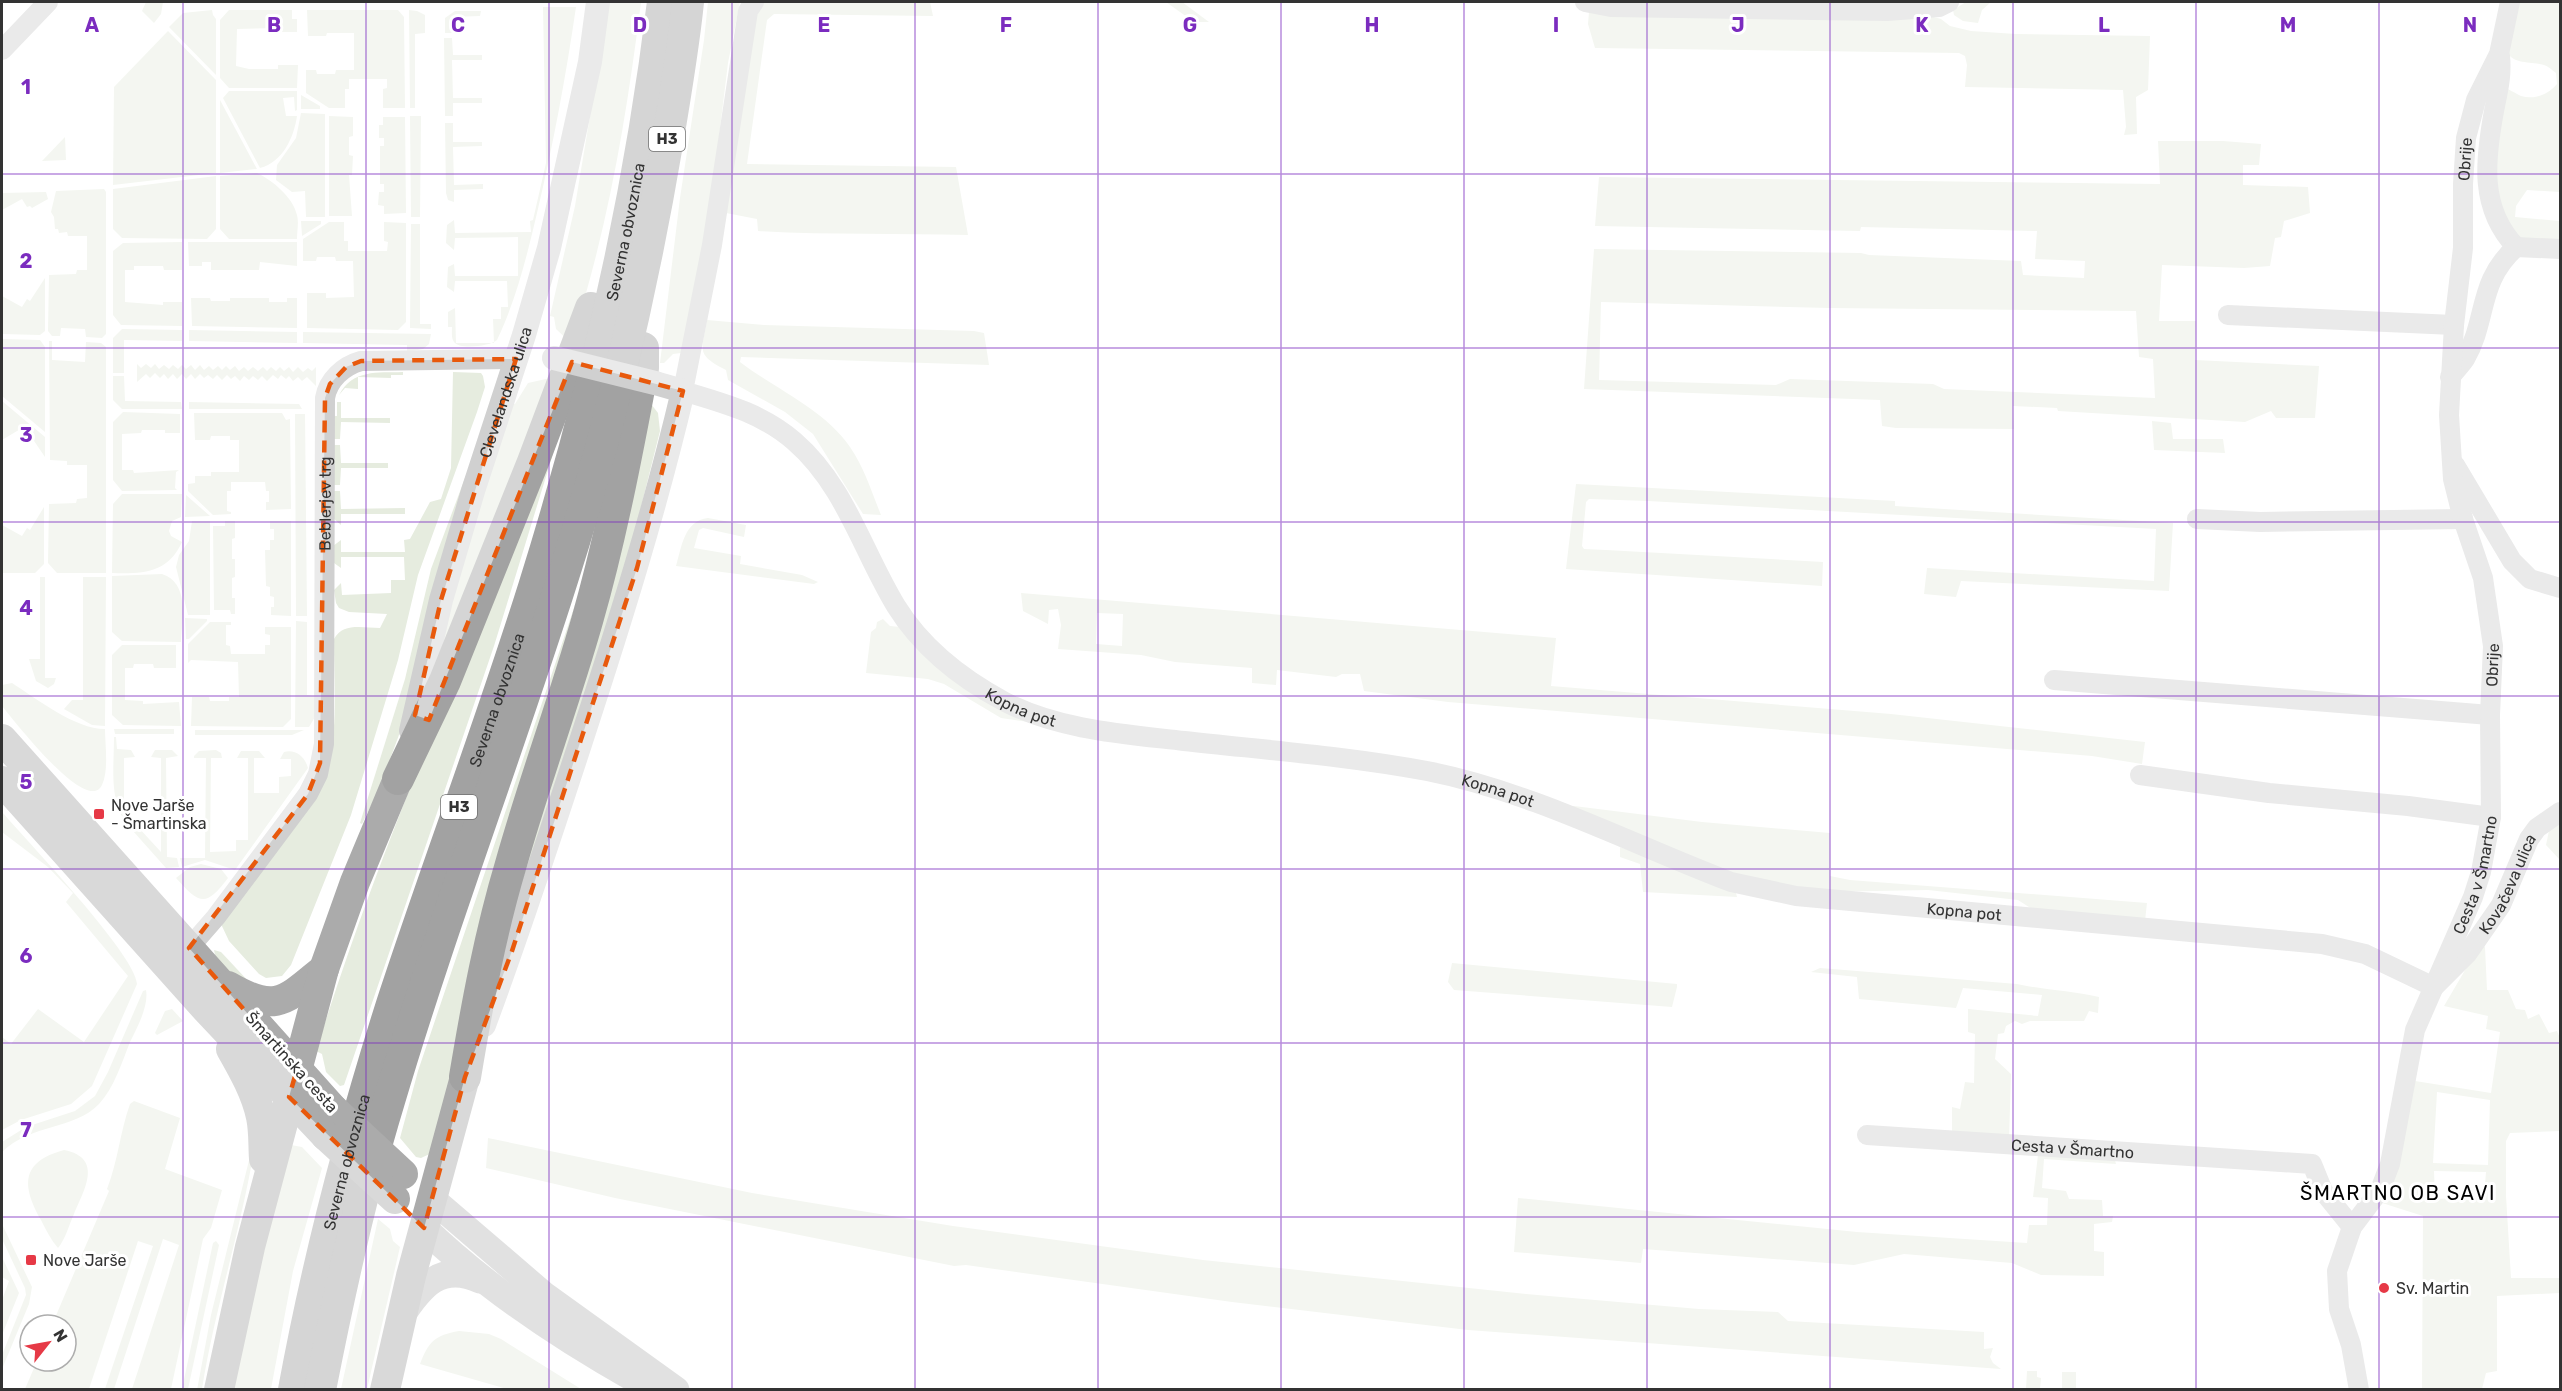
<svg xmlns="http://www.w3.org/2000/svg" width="2562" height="1391" font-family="Rubik,sans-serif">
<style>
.green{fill:#e6ecdf;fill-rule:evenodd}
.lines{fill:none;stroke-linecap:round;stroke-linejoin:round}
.minor{stroke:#d0d0d0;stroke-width:20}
.tertiary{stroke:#d0d0d0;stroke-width:24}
.secondary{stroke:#bdbdbd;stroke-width:27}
.primary{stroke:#ababab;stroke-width:30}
.trunk{stroke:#a2a2a2;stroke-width:32}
.tertiary-bridge{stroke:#d0d0d0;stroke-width:24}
.primary-bridge{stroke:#ababab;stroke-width:30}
.marked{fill:none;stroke:#e8590c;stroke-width:4.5;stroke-dasharray:12 8;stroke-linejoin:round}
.grid{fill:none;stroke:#7b2cbf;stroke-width:1.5;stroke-opacity:0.55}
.poi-dot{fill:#e63946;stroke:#fff;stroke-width:2}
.labels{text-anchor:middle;stroke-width:6;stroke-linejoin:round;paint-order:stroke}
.shield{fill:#fff;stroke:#707070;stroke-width:1.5}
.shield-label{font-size:15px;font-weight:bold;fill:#333}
.street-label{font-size:16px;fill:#333;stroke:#fff}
.poi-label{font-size:16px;fill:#333;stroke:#fff;text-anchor:start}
.quarter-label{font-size:20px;letter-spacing:1.5px;fill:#000;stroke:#fff}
.grid-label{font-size:20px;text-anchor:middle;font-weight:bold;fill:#7b2cbf;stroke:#fff;stroke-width:6;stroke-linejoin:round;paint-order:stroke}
</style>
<rect width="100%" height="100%" fill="#fff"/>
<g class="green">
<path d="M146,2H163L161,14L154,23L142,11Z"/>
<path d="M397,2H577L565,3Z"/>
<path d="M609,2H641C626,121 608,228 571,343L556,329L554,317L550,316L575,206Z"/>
<path d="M708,2H740L728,63L716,161L696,287L681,353L673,354L664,363H660L680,198L704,40Z"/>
<path d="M762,2H930L933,16L774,14L767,20L747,164L956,167L968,235C898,233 828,235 758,231L757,219L726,213L751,31Z"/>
<path d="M1166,2H1182L1209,22H1194Z"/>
<path d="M1966,2H1991L1982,10L1978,23L1963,21L1954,15L1953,10Z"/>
<path d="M2515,2H2560V192L2527,190L2516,206L2515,217L2560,221V245L2524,240L2510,232L2491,194L2502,87C2510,89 2514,93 2521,96C2535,100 2549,94 2557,84L2556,73C2552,70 2548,66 2544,65C2531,61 2514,65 2507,52Z"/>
<path d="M543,7H576C566,76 553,145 537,213C527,256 516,300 497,340C491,346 459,350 454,342C451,338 452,332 452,327H448V312L455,308L456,343H494L493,319H501V307H508L507,281H455L454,292L447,287L448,267L454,264L455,276H518V237L455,238L454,250L446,243L447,225L454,220L455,233L531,232L530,221L533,220L546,163Z"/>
<path d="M212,10L213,15L216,19V75L169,27L183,13Z"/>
<path d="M229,10H292V19H297V32H279L278,28L237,29L236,66L249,69H278V65H298L297,88H229L220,78V20Z"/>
<path d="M307,10H398L404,17L405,108H383V89L387,88V79H349V89H345V108H329L306,93V70H316L317,74H335L336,70H354V33H327L326,36H308Z"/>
<path d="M409,10L417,11L425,15V33L415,34V108H410Z"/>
<path d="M455,11H481L480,16L452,17V33H445V18Z"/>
<path d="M1589,12L1926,15L1941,19L1950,26L1971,31L2016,34L2150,36L2148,90L2136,97L2137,134L2124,135L2126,127L2123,90L1965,87L1967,65L1965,56L1959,53L1595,48L1588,24Z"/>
<path d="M168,31L216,80V173L113,185L114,87Z"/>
<path d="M444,38H452L453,55H482V60H452L453,98H482V103H453V116H445Z"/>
<path d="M229,91H297V110L295,111L294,97L283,98L286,116H297C294,137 283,162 260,168L223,98Z"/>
<path d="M301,95L320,106V109H301Z"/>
<path d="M220,100L257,169L220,173Z"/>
<path d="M301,113L325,114V217H306L305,191L292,192L276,180L277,165L296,138Z"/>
<path d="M329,116L353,117V136L349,137V155L353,156L352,175H349L352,216H329Z"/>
<path d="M410,116H421L420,217H411Z"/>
<path d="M383,117H405L406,213L384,214V206L378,205L379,192H384V184H380V146H384V138H379V125H383Z"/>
<path d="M445,123H453V142H482V146L453,147L454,185L483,184V189L454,190V202L448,200L446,193Z"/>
<path d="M65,137L66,160L42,161Z"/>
<path d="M2158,141H2223L2261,144L2259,165H2243V185L2308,187L2310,213L2284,221L2281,237L2275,238L2270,266L2244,268L2162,265L2159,321H2196L2195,360L2319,366L2315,418H2276L2271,411L2245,422L2058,411L2057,408L2013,406L2014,429L1896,428L1882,426L1880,400L1584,389L1594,249L1861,253L1869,255L2021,261L2023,275L2084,278L2085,261L2035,259L2037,231L1861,227L1860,231L1595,226L1599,177L2160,184ZM1601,302L1829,308L2136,311L2139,357L2153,359L2155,398L1944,389L1933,384L1790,379L1776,385L1599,380Z"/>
<path d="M257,173C272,180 293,197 297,215C299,222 297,231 297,239H229L220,229V176Z"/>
<path d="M216,176V229L207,239L122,238L113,229V189Z"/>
<path d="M104,189L106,192V334L102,338L86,337L85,329L61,328L60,336H52L48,331L49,275L76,274L77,270H87V236H68L67,232L59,233L58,229H55L54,217L51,212L56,191Z"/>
<path d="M46,192L48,199L32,208L30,206L27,207L22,199L2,210V193Z"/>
<path d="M301,221H321V224L302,236Z"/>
<path d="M329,222H344V241H348V251H387L388,242L384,241V222L406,223V322L398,330L307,328V293H326V298L354,297L353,261H336L335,257H317L316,261H303V239Z"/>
<path d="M411,224H420V324H431V329L410,328Z"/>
<path d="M182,242V270H164L163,266H134V270H125V302L163,305V302H182V326L121,325L113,315V251L123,243Z"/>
<path d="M297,242V266L260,262L259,270H211V262H202V266H189L188,242Z"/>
<path d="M45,278V331L40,335L2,334V296L22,307L27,299L30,301Z"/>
<path d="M191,298H210L211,301H230V298H269V302H287V298H297V328L192,326Z"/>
<path d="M707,320L764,325L974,331L984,333L989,365L741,357L740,362C775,389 824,409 850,447C864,467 872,493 881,515L863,514L813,434L785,412L728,380L726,370C695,354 702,351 707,320Z"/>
<path d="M122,329L182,330V341L124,340V373H113V338Z"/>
<path d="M189,330L297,332V343L189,341Z"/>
<path d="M303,332L431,334L429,344L423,349L407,352V345L303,343Z"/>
<path d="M2,339L40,340L45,347V432L2,396Z"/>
<path d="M49,341H52V360L85,362L86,342L101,343L106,347V573H57L48,563L49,504L76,503L77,499L87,498V465H67V461L50,460Z"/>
<path d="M137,364L141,368L146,364L151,368L155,364L159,369L164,365L169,369L173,365L178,369L182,365L186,369L191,365L195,370L200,365L204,370L209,366L213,370L218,366L222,370L226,366L230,370L235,366L239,371L244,367L248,371L253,367L258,371L263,367L267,371L271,367L276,371L280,367L284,371L289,367L293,372L298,367L303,372L308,368L312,371L316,367V386L307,377L302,381L298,377L293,381L289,376L286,379L281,375L278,379L273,375L267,381L262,376L258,380L253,376L249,380L244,376L240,381L235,376L231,379L227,375L222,380L217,375L213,379L208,375L204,378L200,374L195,379L191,374L186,379L182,374L177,379L173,374L168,379L164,374L160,378L155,373L150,378L146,374L137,382Z"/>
<path d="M403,372V375H391V378L358,377V389L345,388L339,395C353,369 377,373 403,372Z"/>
<path d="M453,372L481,373L483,376L485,387L477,412L418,575L398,660L351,815L291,965L282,976L266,978L259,974L229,941L221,924L325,778C339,733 334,685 334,639C343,622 363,628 380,628L387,614L349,612L339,608L336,603L334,590L341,583L342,595L391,593V580H405L404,557H341V568L334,563L333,546L341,540V552H405L404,540L410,539L430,502L441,499L451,468Z"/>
<path d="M113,376H124L125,401L181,402L182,409H122L113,400Z"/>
<path d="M546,379L556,383L433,670L509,402L515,404L528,383Z"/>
<path d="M2,401L45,437V457L30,435L26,436L22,428L2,440Z"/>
<path d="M189,402L299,404L302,409H189Z"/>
<path d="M337,402H341V418H390V423L341,422L340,439H332L333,416H337Z"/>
<path d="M651,404L658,413L660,431L638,519L596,670L521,884Z"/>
<path d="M490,411L406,716L379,789L362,824L360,823L405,679L431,569Z"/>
<path d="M123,412L180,414V433H165V430H142L141,433L122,434V470H133L134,473L179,470L176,472L175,488L177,490L122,491L113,480V422Z"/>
<path d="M194,413H282L286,420L290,419L291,509L266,510V502H269V491H266L265,482H231V491H227V511L231,512V514L213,515L188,491V484L195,483V476H211V472H239V440H230V436H211L210,440H195Z"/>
<path d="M295,414H305L307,616H296Z"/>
<path d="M2152,421L2171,423L2173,439H2223L2225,453L2154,450Z"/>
<path d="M560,431L494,646L344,1085L340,1086L326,1072L322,1054L316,1051C382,839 473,635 560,431Z"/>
<path d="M333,445H340L341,463H388V468H341L340,485H333Z"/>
<path d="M1576,484L1895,501V506L2173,523L2169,591L1961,581L1956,597L1924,594L1927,568L2154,581L2156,529L1648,501L1589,499L1586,502L1582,546L1584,549L1606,550L1823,562L1822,586L1566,569Z"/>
<path d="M333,491H340L341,509L405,508V514H341V525L333,518Z"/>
<path d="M122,494H182L181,517L172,521L169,531L171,536L182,542C168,573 143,574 112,573L113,504Z"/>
<path d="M186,495L210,516L185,517Z"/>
<path d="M44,507V564L35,573H2V525L22,536L27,528L30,530Z"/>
<path d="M708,518L746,525L744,537L703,528L699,530L694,548L741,556L740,564L802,575L818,582L814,584L676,566C682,546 684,521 708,518Z"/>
<path d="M192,521H210V615H188L176,567L179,555L189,541Z"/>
<path d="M225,521H235V538L232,539V559H235V577L232,578V598H235V614H231L230,610H214L213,526H225Z"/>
<path d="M270,521H291V616L271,615V607H274V597L270,596V587L266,586L265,550H270V540H274V529H270Z"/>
<path d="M162,574C190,583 182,619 181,642L122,641L112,632V576Z"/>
<path d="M40,577H45V678H56L54,684L48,688L36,681L29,659H40Z"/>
<path d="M83,577H106L105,726L92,725L64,709L72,700H83Z"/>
<path d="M1021,593L1556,638L1551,686L1891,714L2145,742L2142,764L2092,756L1448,702L1364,691L1360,674H1342L1336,677L1277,670L1276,685L1252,683V668L1175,662L1141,655L1058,649L1061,625L1058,609L1049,610L1048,624L1023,611ZM1097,613L1123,614L1122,646L1096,644Z"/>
<path d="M576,602L482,938L434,1152L421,1158L416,1157L400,1138L418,1071Z"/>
<path d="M185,618L207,619V621L189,639H186Z"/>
<path d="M883,619L890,626L900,627C934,676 983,700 1036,723L1001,718L944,684L928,679L866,673L871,632L876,628L877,622Z"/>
<path d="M296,621L307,622V695L318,696L315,717L309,727H295Z"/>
<path d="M210,622H231V625H226V645L230,646L231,654H265V645H270V635L265,634V627H291V719L283,727L191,726L192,697H209L210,701H229V697H239L238,662L191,660L188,663V644Z"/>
<path d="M122,645H176V668H154L153,664H134L133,668H125V700L143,701V704L179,702L181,726L123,725L112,715V655Z"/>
<path d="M12,683C37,699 75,729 105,729C105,745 109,770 102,785C87,816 13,719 2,706V685Z"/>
<path d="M114,729H174V734H115Z"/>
<path d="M195,730H304L292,735H195Z"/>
<path d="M114,737H116L117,749L131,750L135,757L124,758V810L137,825L131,829C108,804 114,770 114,737Z"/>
<path d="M155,750H172L178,756L166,758L167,857L177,858L179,867L166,868L133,831L138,827L161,852V758L151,757Z"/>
<path d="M216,750L221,753L222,758H211L210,852L236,851V840H248V758H237L241,751H259L265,758H254V793H279V777L291,776V759H280L284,752C296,749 305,757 308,768L235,870L205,860L182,867L180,858H205L206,758H194V756L199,751Z"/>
<path d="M1574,806L1702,822L1830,833V876L1850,880L2147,903L2145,921L2035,911L2018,900L1928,890L1823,892L1729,873L1562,807Z"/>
<path d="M2,812C26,840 136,955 137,984L92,1086L71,1104L21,1120L2,1130V1037L11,1044L38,1009L84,1042L128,976L66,902L73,893L48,867L2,832Z"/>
<path d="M2560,818V860L2546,845L2550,826Z"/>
<path d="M1620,847L1735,889L1737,897L1643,892L1640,864L1620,857Z"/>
<path d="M201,864L221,869L228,878C206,907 200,905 176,878L190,867Z"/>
<path d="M2481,943L2485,947L2487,990H2508L2516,1009L2525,1010L2528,1019L2539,1014L2549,1033L2557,1031L2560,1038V1131L2510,1133L2506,1141V1196L2511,1278H2560V1293L2497,1296V1371L2486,1373L2482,1389H2422L2423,1216L2379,1202L2415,1081L2491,1093L2500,1032L2486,1029L2488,1016L2444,1006ZM2437,1092L2490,1100L2488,1165L2433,1163ZM2434,1171L2486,1172L2484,1197L2435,1199Z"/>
<path d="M214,950L221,952L250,983L249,990L216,959Z"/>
<path d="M1452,963L1677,984V987L1672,1007L1454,990L1448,982Z"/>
<path d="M1820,968L2017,984C2044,990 2072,991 2099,997L2098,1013L2089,1011L2084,1021H2030L2022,1024L2015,1021L2006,1026L2004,1033L1998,1034L1995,1059L2011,1074L2009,1140L1952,1135V1107L1960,1109L1965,1082L1974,1083L1975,1034L1968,1032V1009L2038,1016L2042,995L1963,988L1956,1008L1859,999L1857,977L1811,972Z"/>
<path d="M146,990C149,1006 137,1028 130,1042C122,1062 114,1088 99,1104C74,1130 30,1124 2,1152V1142L26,1127L75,1111L95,1096L108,1072L143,991Z"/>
<path d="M172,1009L183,1021L157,1035L155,1033L165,1011Z"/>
<path d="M134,1101L180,1118L165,1169L222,1190L211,1228L203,1239L171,1389H132L179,1245L163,1239L114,1389H105L153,1246L138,1241L89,1389H25L37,1361H66V1325H52L109,1191L107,1189C118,1161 120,1132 130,1104Z"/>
<path d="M488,1138L752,1193L953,1226L1203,1260L1526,1294L1699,1309L1778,1312L1788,1321L1984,1332V1349L1993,1348L1990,1357L1993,1363L2001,1369L1468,1330L1232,1302L966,1265L954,1266L615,1198L486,1168Z"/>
<path d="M253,1144H255C242,1227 215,1307 202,1389L197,1390L211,1315Z"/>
<path d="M291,1145L302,1147L322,1168L293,1271L271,1389L229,1390L245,1296Z"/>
<path d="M64,1150C104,1158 84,1190 74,1214C69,1225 65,1240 58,1248C51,1240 46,1230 41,1220C22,1186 20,1162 64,1150Z"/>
<path d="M2038,1155L2115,1160L2116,1164L2044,1159L2042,1188L2066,1191L2069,1199L2102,1200L2103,1216H2113L2112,1222L2094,1224V1251L2104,1252V1276L2041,1275L2012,1263L1904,1254L1854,1265L1643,1249L1641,1263L1514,1252L1518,1198L1857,1232L2027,1243L2029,1225H2047L2048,1198L2033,1197Z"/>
<path d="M378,1219L390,1229L393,1241L400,1247L367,1389H341Z"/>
<path d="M2,1224L32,1287L29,1304L2,1369V1355L26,1295L25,1288L2,1239Z"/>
<path d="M216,1241L219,1245L188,1389H182L213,1243Z"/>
<path d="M2,1257L19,1293L2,1335V1300L9,1281L2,1277Z"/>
<path d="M459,1331L489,1334L501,1339L581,1389H507L420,1364C428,1342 435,1335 459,1331Z"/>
<path d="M2027,1371H2037V1377L2041,1378L2040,1389H2026Z"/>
<rect x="2062" y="1372" width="14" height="17"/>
</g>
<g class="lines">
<g class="minor">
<path id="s1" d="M754,2L748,11L712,245L683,391C723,403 762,413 794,441C845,485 862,550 896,606C922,648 962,679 1005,702C1060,730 1123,734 1184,741C1265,750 1347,756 1427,771C1533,792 1631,844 1731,882L1796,896L2322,944L2365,954L2434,987L2467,954L2501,905L2529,839L2537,828L2560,812"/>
<path d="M1585,2L1611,7L1887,11L1939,7L1949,2"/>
<path d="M2,50L48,2"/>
<path d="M2500,56C2502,76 2498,91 2494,111C2485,160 2479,208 2516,247"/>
<path d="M2228,315L2454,325"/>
<path d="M2450,377C2455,371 2461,365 2465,359C2488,319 2477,282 2516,247L2560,249"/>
<path d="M2455,465L2512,561L2530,579L2560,588"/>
<path d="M2197,519L2260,522L2463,519"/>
<path d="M2054,680L2490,715"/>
<path d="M2140,775L2269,793L2408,806L2491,817"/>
<path id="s2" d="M189,948L216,917L308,794L318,774L324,744L325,398C328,380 343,366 361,361L516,359"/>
<path id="s3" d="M1867,1135L2312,1164L2323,1191L2352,1227"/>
<path id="s4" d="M2359,1390L2351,1345L2339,1309L2337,1271L2352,1227L2380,1190L2390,1164L2415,1030L2473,897L2481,872L2491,817L2490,715L2493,646L2483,578L2463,519L2453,479L2449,415L2454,325L2463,248V184L2466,138L2476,100L2499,54L2510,2"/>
</g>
<g class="tertiary">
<path id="s5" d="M411,731L441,600L473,491L524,335L549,248L590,62L598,2"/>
<path d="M484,1025C519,931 550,836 581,741C619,625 655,510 683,391L655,383"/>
</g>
<g class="secondary">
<path d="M432,1199L544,1295L676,1390"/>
<path d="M424,1228C488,1290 563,1339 640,1382"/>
<path d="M401,1317C421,1286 441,1262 480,1280"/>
</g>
<g class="primary">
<path d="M2,739L333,1109"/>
<path d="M2,781L207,1010L326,1136"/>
<path d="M228,986C276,1014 285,1001 324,969"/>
<path d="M231,1049C243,1070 256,1093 261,1117C264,1131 263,1145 264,1159"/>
<path d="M219,1390L250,1247L324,969L355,882L398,779"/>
<path d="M385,1390L411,1276L465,1077"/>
</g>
<g class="trunk">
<path d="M398,779L445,681L533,462L591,308"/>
<path d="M465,1077C477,1005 490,934 511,864C534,782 564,702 587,621C611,537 627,453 643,368V348"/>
<path id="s6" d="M294,1390C318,1259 352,1130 392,1004C438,864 490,727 534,587C594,396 639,200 663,2"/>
<path d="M320,1390C339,1293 360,1196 389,1101C441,926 507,754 562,580C608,437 642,292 667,144C675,97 683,50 688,2"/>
</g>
<path class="tertiary-bridge" d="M554,358L655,383"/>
<g class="primary-bridge">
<path d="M333,1109L403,1174"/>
<path d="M326,1136L395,1199"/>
</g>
</g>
<path d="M0 0H2562V1391H0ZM516,359L441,600L415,715L429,720L572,362L683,391L637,568L512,951L465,1077L424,1228L289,1097L297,1069L189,948L308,794L320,763L325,398L330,384L346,367L361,361Z" fill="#fff" fill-opacity=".55" fill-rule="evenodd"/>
<path class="marked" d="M516,359L441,600L415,715L429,720L572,362L683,391L637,568L512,951L465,1077L424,1228L289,1097L297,1069L189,948L308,794L320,763L325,398L330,384L346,367L361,361Z"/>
<path class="grid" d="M183,2V1390M366,2V1390M549,2V1390M732,2V1390M915,2V1390M1098,2V1390M1281,2V1390M1464,2V1390M1647,2V1390M1830,2V1390M2013,2V1390M2196,2V1390M2379,2V1390M2,174H2560M2,348H2560M2,522H2560M2,696H2560M2,869H2560M2,1043H2560M2,1217H2560"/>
<g class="poi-dot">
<rect x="93" y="808" width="12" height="12" rx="3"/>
<rect x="25" y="1254" width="12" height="12" rx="3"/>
<circle cx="2384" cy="1288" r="6"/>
</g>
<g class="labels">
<g class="shield">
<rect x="649" y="127" width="36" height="24" rx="4.5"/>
<rect x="441" y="795" width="36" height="24" rx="4.5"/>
</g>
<g class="shield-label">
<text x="667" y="144">H3</text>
<text x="459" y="812">H3</text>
</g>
<g class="street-label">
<text dy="6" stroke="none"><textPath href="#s4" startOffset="1270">Obrije</textPath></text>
<text dy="6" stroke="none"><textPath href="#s6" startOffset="1206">Severna obvoznica</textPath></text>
<text dy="6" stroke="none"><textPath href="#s5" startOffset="352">Clevelandska ulica</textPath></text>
<text dy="6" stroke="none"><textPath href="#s2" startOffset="488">Beblerjev trg</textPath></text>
<text dy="6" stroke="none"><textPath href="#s4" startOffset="758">Obrije</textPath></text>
<text dy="6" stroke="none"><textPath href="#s6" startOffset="720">Severna obvoznica</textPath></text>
<text dy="6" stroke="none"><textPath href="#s1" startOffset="878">Kopna pot</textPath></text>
<text dy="6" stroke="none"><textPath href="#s1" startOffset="1364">Kopna pot</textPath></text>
<text dy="6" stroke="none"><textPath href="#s4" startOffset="546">Cesta v Šmartno</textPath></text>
<text dy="6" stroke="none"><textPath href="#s1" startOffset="2458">Kovačeva ulica</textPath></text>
<text dy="6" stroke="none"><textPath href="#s1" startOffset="1850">Kopna pot</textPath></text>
<text transform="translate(292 1062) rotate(48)" y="6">Šmartinska cesta</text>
<text dy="6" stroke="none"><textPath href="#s3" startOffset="206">Cesta v Šmartno</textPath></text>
<text dy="6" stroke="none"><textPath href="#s6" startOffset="234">Severna obvoznica</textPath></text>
</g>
<g class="poi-label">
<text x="111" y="811">Nove Jarše<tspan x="111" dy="18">- Šmartinska</tspan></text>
<text x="43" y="1266">Nove Jarše</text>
<text x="2396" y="1294">Sv. Martin</text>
</g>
<g class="quarter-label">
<text x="2398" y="1200">ŠMARTNO OB SAVI</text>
</g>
</g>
<g class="grid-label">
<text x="92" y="32">A</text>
<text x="274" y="32">B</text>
<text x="458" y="32">C</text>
<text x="640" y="32">D</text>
<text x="824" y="32">E</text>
<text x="1006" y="32">F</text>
<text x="1190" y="32">G</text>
<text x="1372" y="32">H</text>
<text x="1556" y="32">I</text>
<text x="1738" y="32">J</text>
<text x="1922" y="32">K</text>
<text x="2104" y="32">L</text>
<text x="2288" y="32">M</text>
<text x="2470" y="32">N</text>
<text x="26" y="94">1</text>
<text x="26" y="268">2</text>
<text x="26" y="442">3</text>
<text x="26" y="615">4</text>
<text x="26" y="789">5</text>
<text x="26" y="963">6</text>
<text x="26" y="1137">7</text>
</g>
<rect width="2562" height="1391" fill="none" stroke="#333333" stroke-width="6"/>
<g transform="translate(48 1343) rotate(59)"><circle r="28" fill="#ffffff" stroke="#adadad" stroke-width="1.5"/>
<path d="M0-4.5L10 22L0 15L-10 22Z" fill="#e63946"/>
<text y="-9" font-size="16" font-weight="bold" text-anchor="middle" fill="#333333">N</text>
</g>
</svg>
